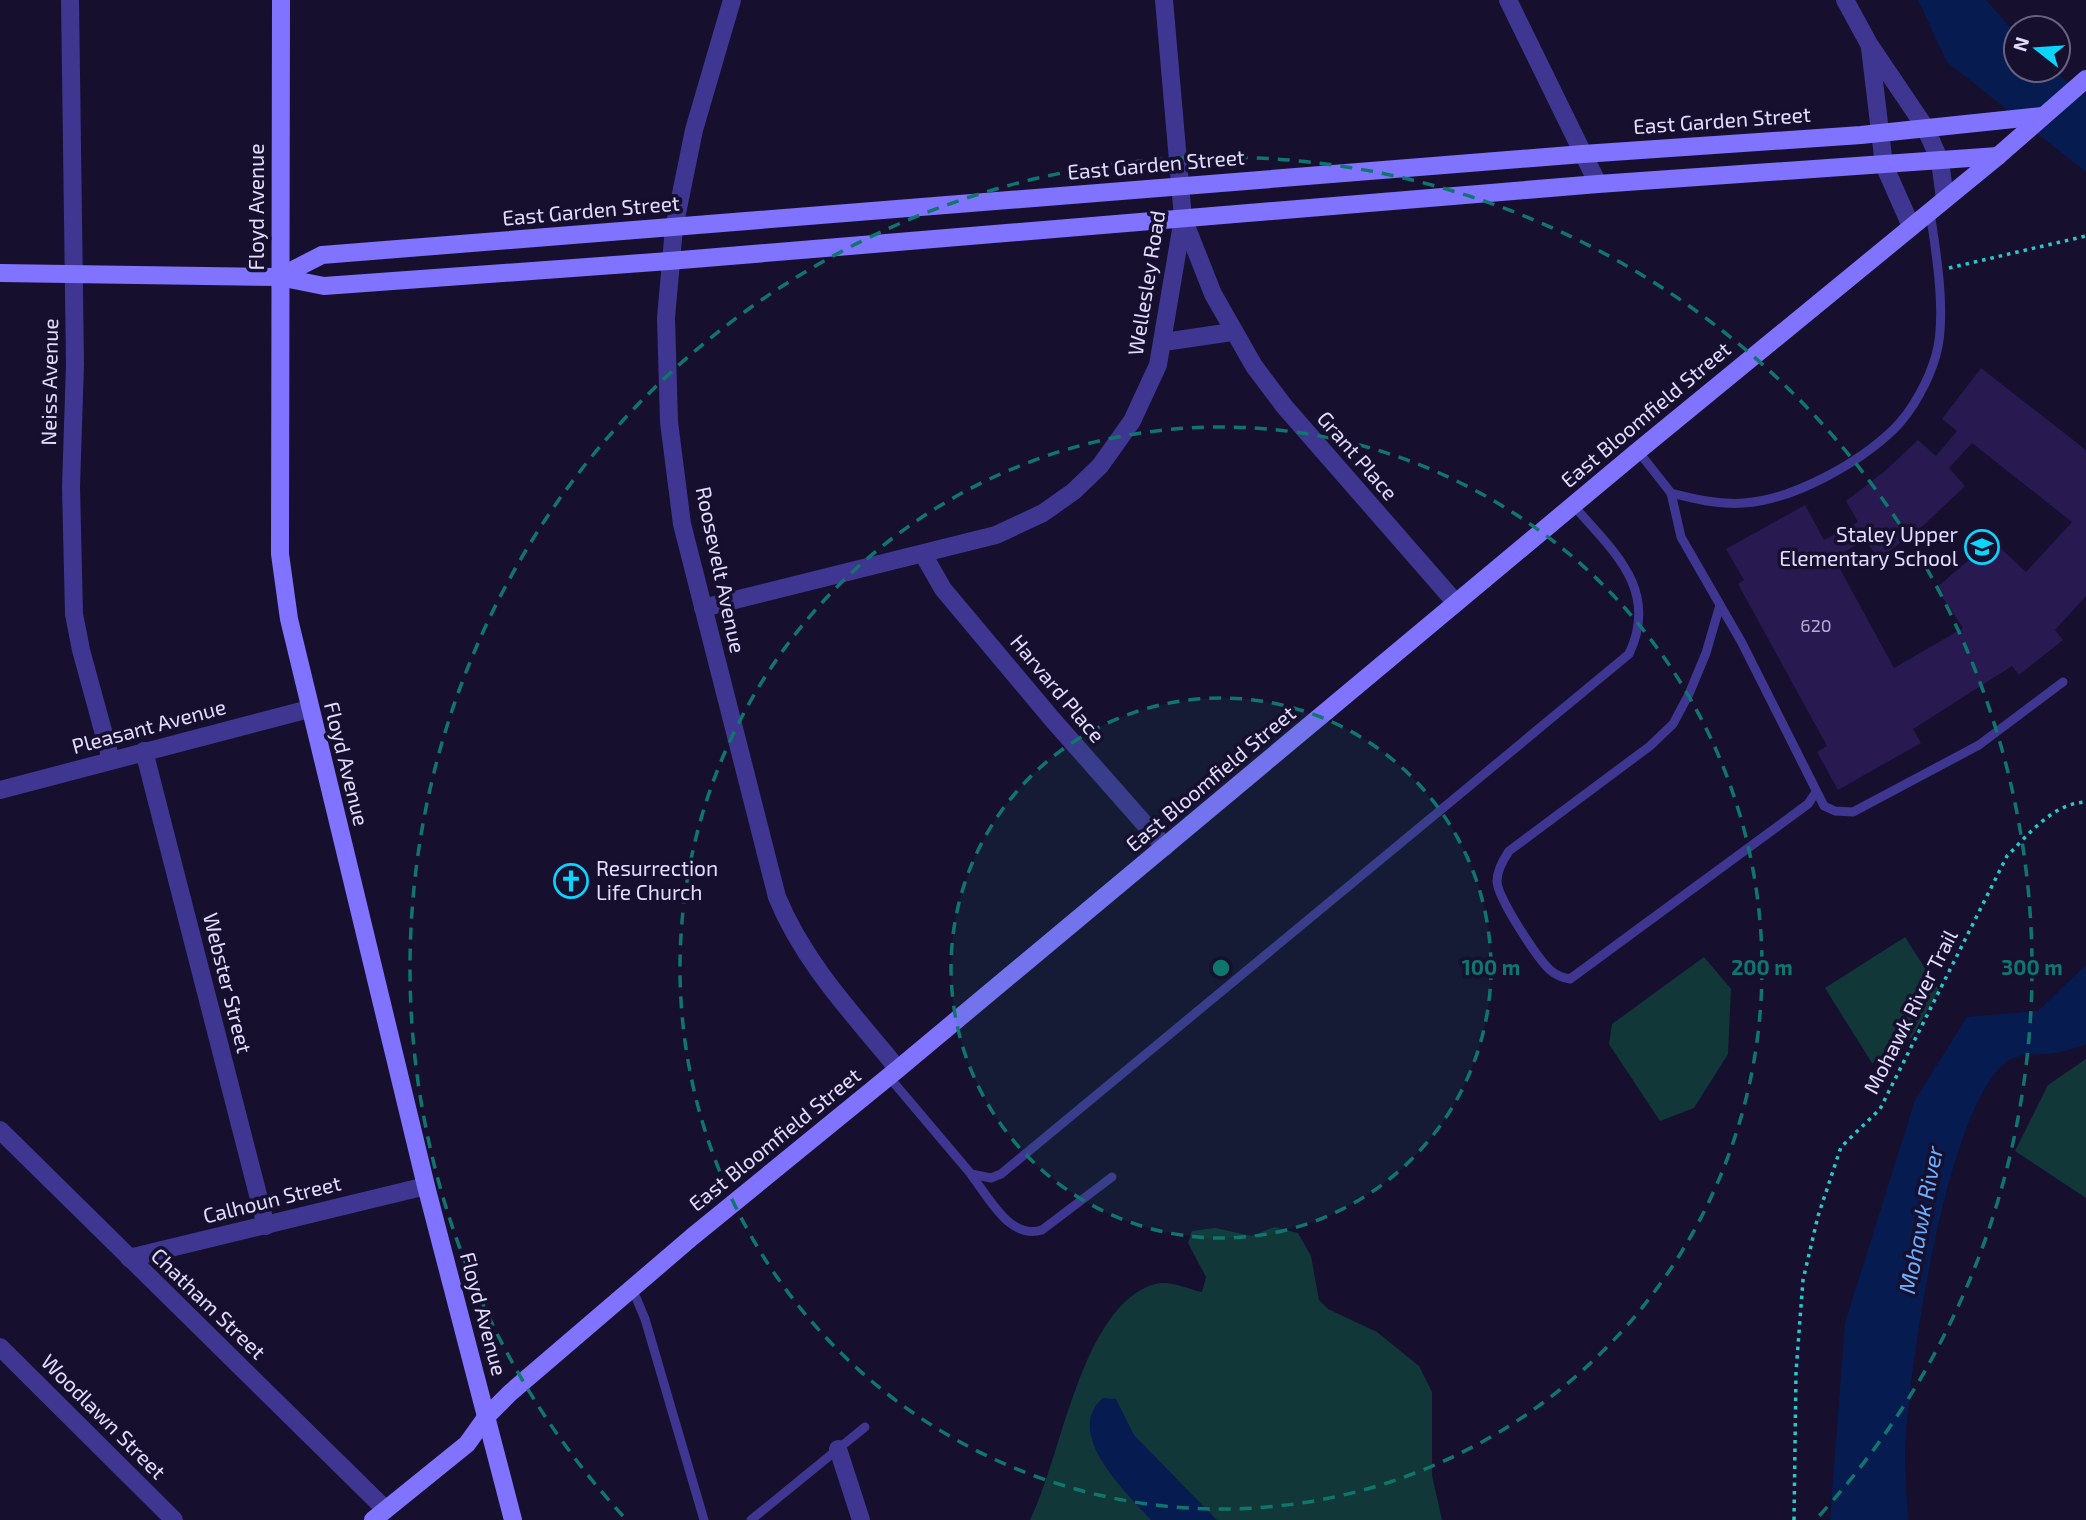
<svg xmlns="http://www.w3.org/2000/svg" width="2086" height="1520" font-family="'Exo 2',sans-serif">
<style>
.green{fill:#113739}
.water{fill:#061c50}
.building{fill:#281951;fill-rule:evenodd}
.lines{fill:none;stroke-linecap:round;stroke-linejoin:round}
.path{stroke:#25c9ca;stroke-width:3.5;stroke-dasharray:3.5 5;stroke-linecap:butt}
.lane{stroke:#3f3691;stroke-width:9}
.street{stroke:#3f3691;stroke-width:18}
.secondary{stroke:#8073ff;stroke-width:18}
.ring{fill:none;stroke:#0f766e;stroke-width:3.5;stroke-dasharray:12 9}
.labels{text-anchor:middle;stroke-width:7;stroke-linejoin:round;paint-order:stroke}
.number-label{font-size:18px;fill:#b4abd4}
.street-label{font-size:21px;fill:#e2dcff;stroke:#160f2e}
.poi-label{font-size:21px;fill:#e2dcff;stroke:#160f2e;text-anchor:end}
.water-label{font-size:23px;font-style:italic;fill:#6ab0ff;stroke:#160f2e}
.centre{fill:#0f766e;stroke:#160f2e;stroke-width:3.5}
.ring-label{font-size:21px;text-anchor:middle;font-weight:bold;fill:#0f766e;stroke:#160f2e;stroke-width:7;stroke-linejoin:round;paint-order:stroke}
</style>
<rect width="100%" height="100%" fill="#160f2e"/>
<g class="green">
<path d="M1905,937L1939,990L1912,1037L1872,1063L1825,988Z"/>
<path d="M1704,957L1731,989L1728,1054L1694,1108L1660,1121L1609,1044L1612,1024Z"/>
<path d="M2086,1059V1198L2015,1151L2048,1085Z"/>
<path d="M1274,1227L1298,1233L1311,1256L1319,1300L1328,1309L1377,1332L1419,1366L1432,1392V1475L1442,1520H1030C1061,1460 1081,1305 1155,1284C1170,1280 1187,1289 1202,1292L1206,1277L1188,1243L1192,1231L1215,1228L1252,1236Z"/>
</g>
<g class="water">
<path d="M1918,0H1986L2016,34V70H2052L2086,96V172L1947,62Z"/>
<path d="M2086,965V1044C2076,1047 2066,1051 2055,1053C2043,1055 2025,1053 2013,1058C1947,1089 1906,1385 1905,1456C1905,1477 1907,1499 1908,1520H1830L1845,1323L1915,1100L1967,1017L2038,1011Z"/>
<path d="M1103,1398L1116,1399L1134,1435L1217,1520H1151C1127,1493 1062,1433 1103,1398Z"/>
</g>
<path class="building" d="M1981,368L2086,450V596L2055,630L2063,640L2019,675L2012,666L1913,729L1921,743L1838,790L1817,752L1827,746L1738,584L1744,580L1726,549L1805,505L1824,540L1858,522L1846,501L1885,471L1918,440L1936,456L1957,431L1942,419ZM1972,443L2072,522L2026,572L1992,540L1936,588L1963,628L1894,668L1834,558L1865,540L1879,559L1925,524L1965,486L1949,468Z"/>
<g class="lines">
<g class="path">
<path d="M1949,268L2086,236"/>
<path d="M1794,1520L1796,1372L1803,1280L1818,1216L1841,1147L1880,1109L2007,856C2029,834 2053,803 2086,802"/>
</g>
<g class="lane">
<path d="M1638,451L1671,493L1681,537L1742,643L1824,806L1835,811L1853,812L1979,745L2063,682"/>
<path d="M1671,493C1694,499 1719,505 1744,503C1793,500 1859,463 1894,429C1913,410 1929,380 1936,355C1947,317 1936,251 1930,212"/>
<path d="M1720,605L1706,653L1689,694L1673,724L1650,746L1509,851C1503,860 1497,870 1497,881C1497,897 1537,958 1550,970C1556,975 1562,978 1570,979L1808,804L1816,792"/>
<path d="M889,1077L971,1174L991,1178L1001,1174L1629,654C1660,589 1612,550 1573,505"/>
<path d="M972,1176C990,1199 1010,1240 1042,1230L1112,1177"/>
<path d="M632,1288L645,1319L704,1520"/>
<path d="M751,1520L865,1427"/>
</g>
<g class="street">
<path d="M70,0L75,364L71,487L74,614L81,650L111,760"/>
<path d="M732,0L694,130L674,228L666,318L669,422L682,524L777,897C804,963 854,1015 898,1069"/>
<path d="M1508,0L1598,184"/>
<path d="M1845,0L1869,44L1925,127L1940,161L1945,199"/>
<path d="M1870,48L1884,165L1911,226"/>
<path d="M1183,218L1213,294L1254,366L1284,406L1456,603"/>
<path d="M1164,342L1232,332"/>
<path d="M923,554L943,589L1052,719L1165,847"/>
<path d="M703,608L996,535L1043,513L1074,491L1100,466L1132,421L1158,365L1183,218L1164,0"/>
<path d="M144,751L266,1226"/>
<path d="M0,790L309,709"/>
<path d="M0,1130L385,1509"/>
<path d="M129,1258L426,1186"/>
<path d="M0,1347L174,1520"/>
<path d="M838,1449L861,1520"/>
</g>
<g class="secondary">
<path d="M281,0L280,554L289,619L426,1186L513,1520"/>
<path d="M0,273L279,277L324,286L669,261L1598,184L1998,156"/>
<path d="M279,277L322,255L1583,154L1861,135L2042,116"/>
<path d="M373,1520L467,1444L487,1416L510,1393L692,1237L898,1069L1638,451L1998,156L2086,79"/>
</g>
</g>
<circle cx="1221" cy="968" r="270" fill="#0f766e" fill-opacity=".12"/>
<g class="ring">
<circle cx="1221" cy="968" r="270"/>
<circle cx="1221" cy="968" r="541"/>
<path d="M623 1516A811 811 0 1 1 1819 1516"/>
</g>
<defs>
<g id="school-ring" transform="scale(1.75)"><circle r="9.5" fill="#160f2e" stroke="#08d6ff" stroke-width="1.5"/><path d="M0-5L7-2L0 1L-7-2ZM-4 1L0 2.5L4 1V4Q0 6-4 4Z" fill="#08d6ff"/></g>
<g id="church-ring" transform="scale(1.75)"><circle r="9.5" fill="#160f2e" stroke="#08d6ff" stroke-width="1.5"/><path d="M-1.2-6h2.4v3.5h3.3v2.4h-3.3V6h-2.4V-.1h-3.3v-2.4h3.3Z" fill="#08d6ff"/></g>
</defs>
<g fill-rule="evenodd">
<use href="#school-ring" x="1982" y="547"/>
<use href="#church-ring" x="571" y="881"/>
</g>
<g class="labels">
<g class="number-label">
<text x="1816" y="632">620</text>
</g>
<g class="street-label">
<text transform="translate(1722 121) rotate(-4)" y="7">East Garden Street</text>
<text transform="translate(1156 165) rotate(-5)" y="7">East Garden Street</text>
<text transform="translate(257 207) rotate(-90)" y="7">Floyd Avenue</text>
<text transform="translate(591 211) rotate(-5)" y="7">East Garden Street</text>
<text transform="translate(1147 283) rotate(-81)" y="7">Wellesley Road</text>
<text transform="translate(50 382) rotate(-89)" y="7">Neiss Avenue</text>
<text transform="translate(1646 415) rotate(-40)" y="7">East Bloomfield Street</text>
<text transform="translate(1357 456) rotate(49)" y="7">Grant Place</text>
<text transform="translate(720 570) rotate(78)" y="7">Roosevelt Avenue</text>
<text transform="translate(1057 689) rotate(50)" y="7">Harvard Place</text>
<text transform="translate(149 727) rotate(-15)" y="7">Pleasant Avenue</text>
<text transform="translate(346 764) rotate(76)" y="7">Floyd Avenue</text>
<text transform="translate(1211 779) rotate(-40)" y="7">East Bloomfield Street</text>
<text transform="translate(227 983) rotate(76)" y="7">Webster Street</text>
<text transform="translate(1911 1012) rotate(-63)" y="7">Mohawk River Trail</text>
<text transform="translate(775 1140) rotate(-39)" y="7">East Bloomfield Street</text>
<text transform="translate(272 1200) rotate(-14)" y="7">Calhoun Street</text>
<text transform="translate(208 1304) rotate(44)" y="7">Chatham Street</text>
<text transform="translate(483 1314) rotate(75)" y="7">Floyd Avenue</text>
<text transform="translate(103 1417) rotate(45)" y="7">Woodlawn Street</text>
</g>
<g class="poi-label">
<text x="1958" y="542">Staley Upper<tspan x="1958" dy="24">Elementary School</tspan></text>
<text x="596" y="876" text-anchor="start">Resurrection<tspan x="596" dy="24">Life Church</tspan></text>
</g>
<g class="water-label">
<text transform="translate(1921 1220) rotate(-79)" y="8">Mohawk River</text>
</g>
</g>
<circle cx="1221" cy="968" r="10" class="centre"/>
<g class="ring-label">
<text x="1491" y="975">100 m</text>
<text x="1762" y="975">200 m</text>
<text x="2032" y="975">300 m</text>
</g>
<g transform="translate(2037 49) rotate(287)"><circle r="33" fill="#160f2e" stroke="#686182" stroke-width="2"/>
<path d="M0-5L12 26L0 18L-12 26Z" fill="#08d6ff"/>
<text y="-10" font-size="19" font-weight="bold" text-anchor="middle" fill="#e2dcff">N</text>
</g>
</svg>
